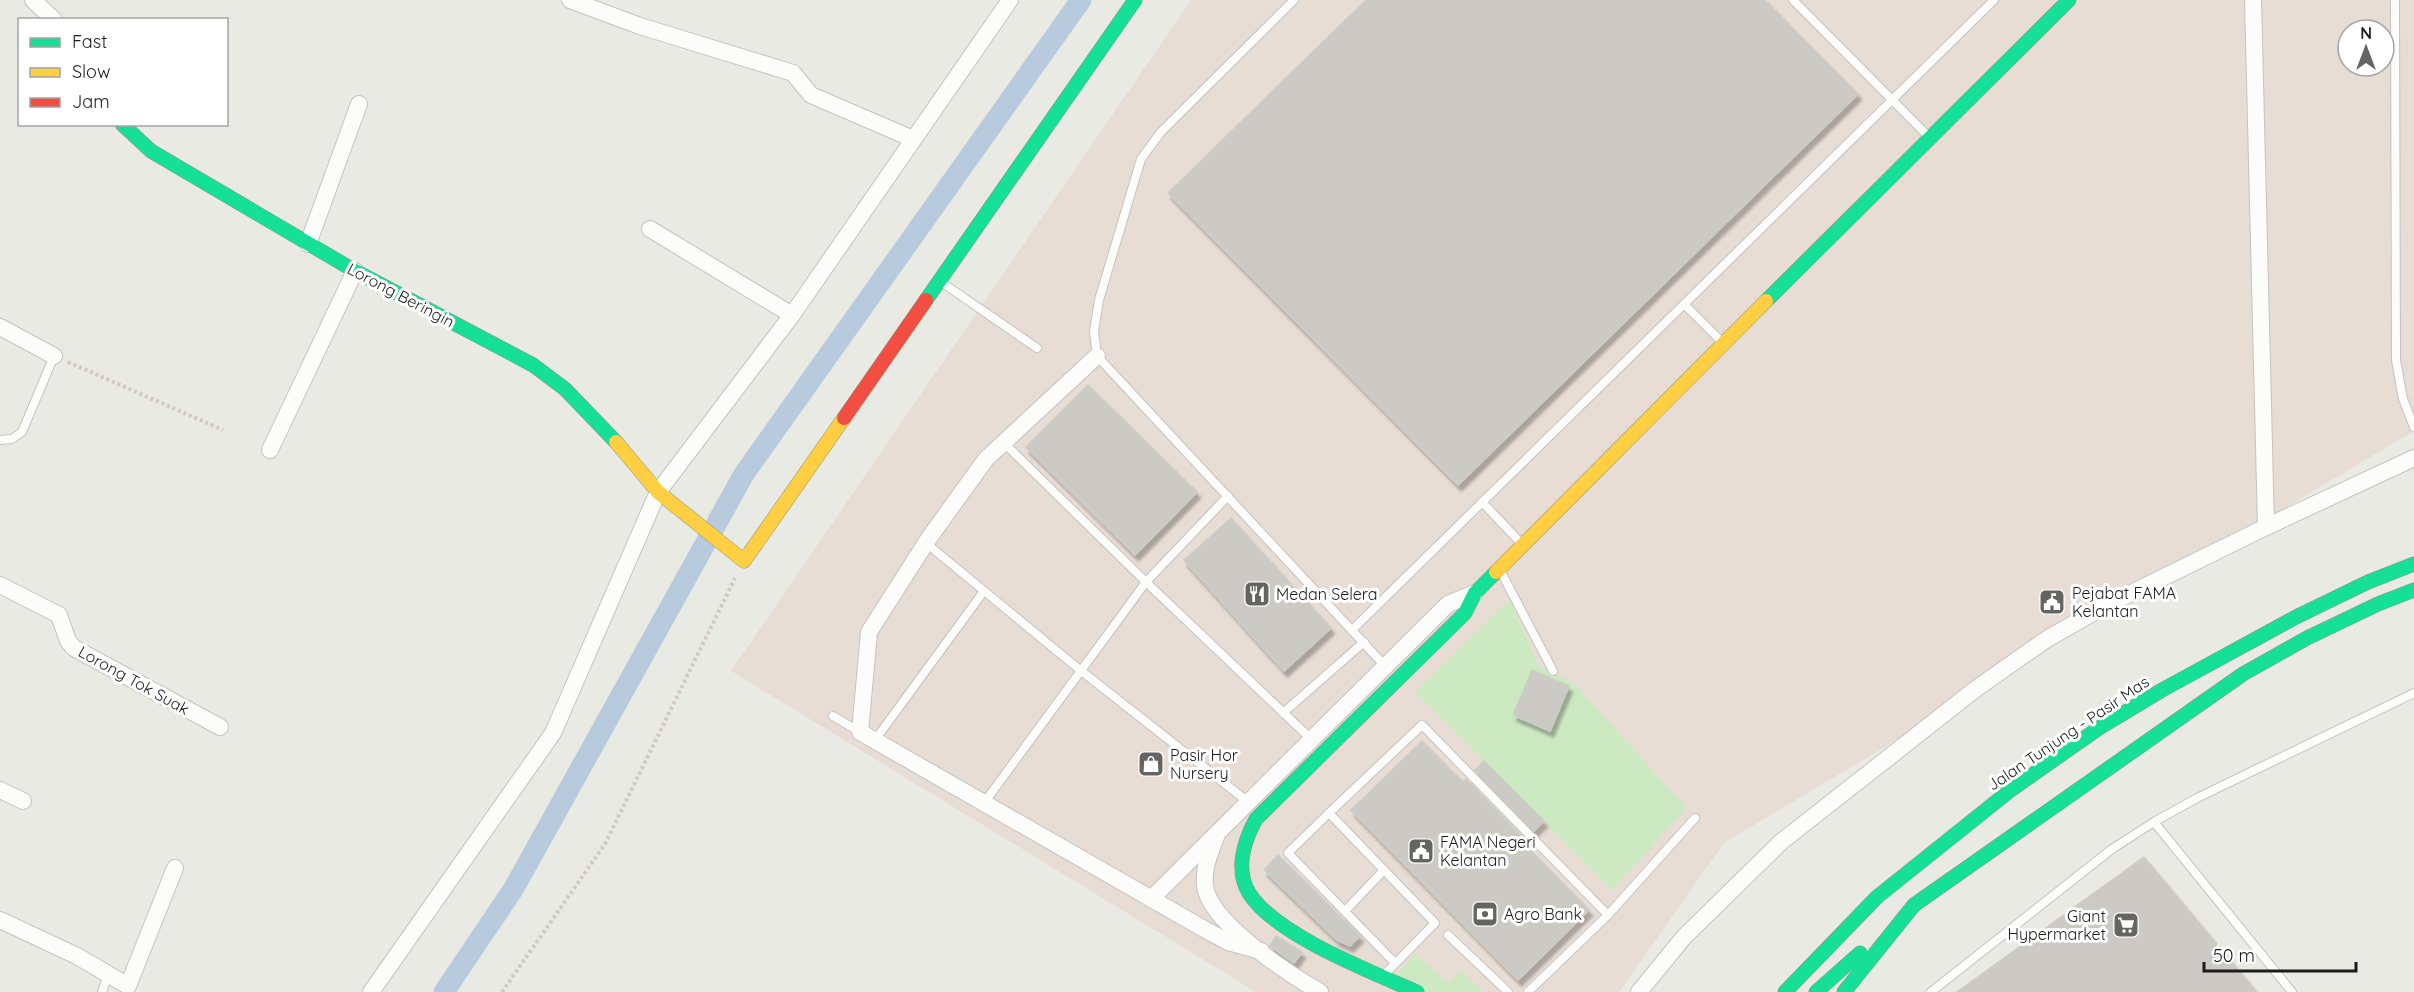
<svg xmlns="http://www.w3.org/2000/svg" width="2414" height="992" font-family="Quicksand,sans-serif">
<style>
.commercial{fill:#e8ddd5;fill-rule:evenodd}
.grass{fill:#cde9c2}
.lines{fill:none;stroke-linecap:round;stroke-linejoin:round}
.canal{stroke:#b8cbde;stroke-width:21}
.building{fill:#cbcac5;stroke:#cdccc6;stroke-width:1.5;filter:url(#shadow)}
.lane-casing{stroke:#c3c3c0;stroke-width:10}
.street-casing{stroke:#c3c3c0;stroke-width:18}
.fast-casing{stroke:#8c947d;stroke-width:15}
.slow-casing{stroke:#8c947d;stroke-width:15}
.jam-casing{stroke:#8c947d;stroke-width:15}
.path{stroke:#d1c8c2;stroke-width:4;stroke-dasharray:3 3;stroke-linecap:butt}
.lane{stroke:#fcfcfb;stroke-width:8}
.street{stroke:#fcfcfb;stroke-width:16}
.fast{stroke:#16e098;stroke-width:14}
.slow{stroke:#ffcf43;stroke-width:14}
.jam{stroke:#f24e42;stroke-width:14}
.labels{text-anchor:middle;stroke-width:6;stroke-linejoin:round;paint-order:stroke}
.street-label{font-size:16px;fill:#1c1c1c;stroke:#fff}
.poi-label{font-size:16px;fill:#1c1c1c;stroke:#fff;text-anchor:start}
</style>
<defs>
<filter id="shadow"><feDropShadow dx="3.5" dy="6" stdDeviation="1.5" flood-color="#0004"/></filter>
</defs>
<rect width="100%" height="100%" fill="#eaeae4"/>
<path class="commercial" d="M1191,0H2414V431L1724,843L1619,992H1256L731,671ZM2348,30H2384V66H2348Z"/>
<g class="grass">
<path d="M1510,599L1538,666L1574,683L1686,808L1612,890L1415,692Z"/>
<path d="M1415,954L1449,984L1461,970L1483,992H1426L1394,977Z"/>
</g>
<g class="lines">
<path class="canal" d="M444,992L514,888L744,474L1081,0"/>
</g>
<g class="building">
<path d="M1366,0H1765L1858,94L1458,485L1168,193Z"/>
<path d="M1088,385L1197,492L1135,555L1026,447Z"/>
<path d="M1231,518L1331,628L1284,671L1184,560Z"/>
<path d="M1532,670L1569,686L1550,731L1513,715Z"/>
<path d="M1422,741L1463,782L1466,779L1525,840L1523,843L1589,910L1518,980L1351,810Z"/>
<path d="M1484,761L1544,821L1534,831L1475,770Z"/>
<path d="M1278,855L1360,936L1350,946L1337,940L1264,870Z"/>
<path d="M2144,857L2257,992H1957Z"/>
<path d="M1276,936L1302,952L1294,963L1270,946Z"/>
</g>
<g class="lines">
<g class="lane-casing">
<g id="lane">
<path d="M1294,0L1161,132L1141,159L1099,300L1094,331L1097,356L1385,666"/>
<path d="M1793,0L1928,136"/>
<path d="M2395,0L2396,360L2403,399L2414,427"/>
<path d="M941,282L1037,348"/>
<path d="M1684,304L1722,342"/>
<path d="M0,440L12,439L22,432L54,356"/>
<path d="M1004,443L1146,582L1311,739"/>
<path d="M1482,502L1521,543"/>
<path d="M926,543L1080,670L1247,801"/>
<path d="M1500,570L1553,671"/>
<path d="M1352,630L1994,0"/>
<path d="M1283,713L1364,642"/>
<path d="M833,716L860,732"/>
<path d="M875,740L984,591"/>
<path d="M984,803L1146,582L1228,496"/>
<path d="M1329,813L1288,853L1395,963"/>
<path d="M2154,822L2292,992"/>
<path d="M1345,911L1384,870"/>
<path d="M1448,935L1508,992"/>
<path d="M1383,976L1435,923L1329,813L1422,725L1608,915"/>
<path d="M102,992L108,975"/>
<path d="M1528,992L1608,915L1695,818"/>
<path d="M1931,992L2112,849L2154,822L2197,798L2414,693"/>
</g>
</g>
<g class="street-casing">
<g id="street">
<path d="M33,0L54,20"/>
<path d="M570,0L640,26L793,73L811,95L913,139"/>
<path d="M2253,0L2266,527"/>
<path d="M650,229L792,315"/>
<path d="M308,244L359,104"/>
<path d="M0,327L54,356"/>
<path d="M1097,356L986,459L929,538L869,632L860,732L1204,929L1228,942L1261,951"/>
<path d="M270,450L355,271"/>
<path d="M0,585L59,615L68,641L74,648L220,727"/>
<path d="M0,790L23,801"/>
<path d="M1216,837C1210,853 1203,868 1205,885C1208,922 1289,974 1320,992"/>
<path d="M1151,899L1448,604L1475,593"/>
<path d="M0,920L77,956L128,986L175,868"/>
<path d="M371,992L553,733L658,492L792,315L1010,0"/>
<path d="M1639,992L1684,937L1781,842L1977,688L2047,639L2103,607L2266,527L2414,458"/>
</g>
</g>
<g class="fast-casing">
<g id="fast">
<path d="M122,124L151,151L355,271L533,365L565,389L616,442"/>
<path d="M926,300L1135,0"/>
<path d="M1766,301L2069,0"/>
<path d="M1417,992C1372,972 1275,935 1249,893C1235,870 1244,841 1256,819L1465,613L1475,593L1496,572"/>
<path d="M1785,992L1877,897L2012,789L2099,728L2162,690L2296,617L2368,582L2414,564"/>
<path d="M1816,992L1860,953"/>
<path d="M1844,992L1914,905L2243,674L2307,638L2378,604L2414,590"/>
</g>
</g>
<g class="slow-casing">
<g id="slow">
<path d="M616,442L658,492L744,561L844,418"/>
<path d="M1496,572L1766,301"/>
</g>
</g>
<g class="jam-casing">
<path id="jam" d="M844,418L926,300"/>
</g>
<g class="path">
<path d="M68,362L223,430"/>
<path d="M502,992L605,844L735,578"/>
</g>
<use href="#lane" class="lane"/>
<use href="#street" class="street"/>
<use href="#fast" class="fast"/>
<use href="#slow" class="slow"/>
<use href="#jam" class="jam"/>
</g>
<defs>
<g id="restaurant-square" transform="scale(1.35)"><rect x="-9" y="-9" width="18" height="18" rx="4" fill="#646462" stroke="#fff"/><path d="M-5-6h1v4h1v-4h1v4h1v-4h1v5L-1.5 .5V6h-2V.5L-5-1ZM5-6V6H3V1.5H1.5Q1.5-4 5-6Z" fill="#fff"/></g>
<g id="civic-square" transform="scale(1.35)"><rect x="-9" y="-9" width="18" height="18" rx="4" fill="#646462" stroke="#fff"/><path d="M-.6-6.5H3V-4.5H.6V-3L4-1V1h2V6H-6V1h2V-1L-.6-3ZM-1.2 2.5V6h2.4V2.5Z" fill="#fff"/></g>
<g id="shop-square" transform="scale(1.35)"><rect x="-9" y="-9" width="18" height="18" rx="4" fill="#646462" stroke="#fff"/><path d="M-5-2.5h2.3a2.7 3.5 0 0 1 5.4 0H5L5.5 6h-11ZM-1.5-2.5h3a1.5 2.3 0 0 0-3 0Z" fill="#fff"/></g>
<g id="bank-square" transform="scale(1.35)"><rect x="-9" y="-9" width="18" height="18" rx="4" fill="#646462" stroke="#fff"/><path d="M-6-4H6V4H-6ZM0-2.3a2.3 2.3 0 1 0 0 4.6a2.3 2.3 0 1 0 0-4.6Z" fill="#fff"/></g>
<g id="supermarket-square" transform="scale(1.35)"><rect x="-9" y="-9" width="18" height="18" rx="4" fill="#646462" stroke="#fff"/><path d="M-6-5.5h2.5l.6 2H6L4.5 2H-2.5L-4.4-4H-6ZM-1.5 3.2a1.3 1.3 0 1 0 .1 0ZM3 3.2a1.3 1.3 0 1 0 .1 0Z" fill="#fff"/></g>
</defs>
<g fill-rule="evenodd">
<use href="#restaurant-square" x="1257" y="594"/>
<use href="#civic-square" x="2052" y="602"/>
<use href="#shop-square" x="1151" y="764"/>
<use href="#civic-square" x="1421" y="851"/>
<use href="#bank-square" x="1485" y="914"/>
<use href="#supermarket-square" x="2126" y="925"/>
</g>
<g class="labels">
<g class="street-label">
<text transform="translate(401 295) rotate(28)" y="6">Lorong Beringin</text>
<text transform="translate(134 680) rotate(29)" y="6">Lorong Tok Suak</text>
<text transform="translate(2068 733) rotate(-34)" y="6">Jalan Tunjung - Pasir Mas</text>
</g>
<g class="poi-label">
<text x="2072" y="599">Pejabat FAMA<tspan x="2072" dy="18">Kelantan</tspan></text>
<text x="1276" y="600">Medan Selera</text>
<text x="1170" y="761">Pasir Hor<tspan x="1170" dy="18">Nursery</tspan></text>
<text x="1440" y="848">FAMA Negeri<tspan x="1440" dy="18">Kelantan</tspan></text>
<text x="1504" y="920">Agro Bank</text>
<text x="2106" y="922" text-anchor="end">Giant<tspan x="2106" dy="18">Hypermarket</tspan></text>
</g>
</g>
<rect x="18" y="18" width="210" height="108" fill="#ffffff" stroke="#a4a4a4" stroke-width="1.5"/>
<rect x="30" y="38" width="30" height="9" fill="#16e098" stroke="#a4a4a4" stroke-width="1.5"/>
<text x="72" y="48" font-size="18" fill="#1c1c1c">Fast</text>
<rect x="30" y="68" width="30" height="9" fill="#ffcf43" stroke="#a4a4a4" stroke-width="1.5"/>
<text x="72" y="78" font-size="18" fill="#1c1c1c">Slow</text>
<rect x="30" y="98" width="30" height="9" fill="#f24e42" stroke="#a4a4a4" stroke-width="1.5"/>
<text x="72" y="108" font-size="18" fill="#1c1c1c">Jam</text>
<g transform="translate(2366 48)"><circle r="28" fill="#ffffff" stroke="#a4a4a4" stroke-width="1.5"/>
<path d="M0-4.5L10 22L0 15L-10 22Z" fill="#646462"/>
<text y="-9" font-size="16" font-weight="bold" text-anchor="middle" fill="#1c1c1c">N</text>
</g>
<path d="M2204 962v9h152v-9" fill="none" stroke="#1c1c1c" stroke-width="3"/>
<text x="2213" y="962" font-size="18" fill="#1c1c1c" stroke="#ffffff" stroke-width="4.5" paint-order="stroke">50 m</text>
</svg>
